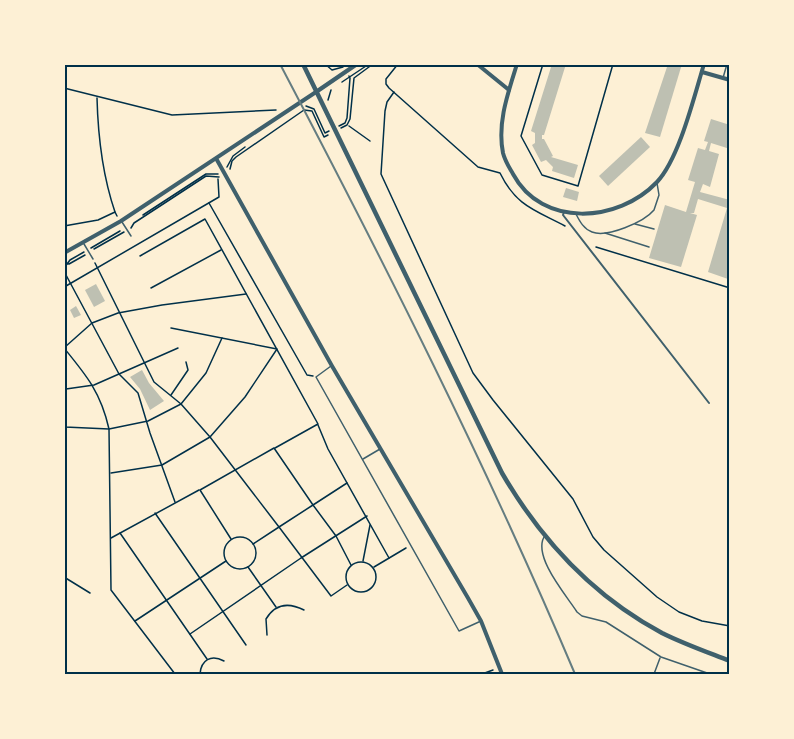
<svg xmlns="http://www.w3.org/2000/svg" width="794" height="739" font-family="'IBM Plex Serif',serif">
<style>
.building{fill:#bec0b2}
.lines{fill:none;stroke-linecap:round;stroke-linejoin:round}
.path{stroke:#003049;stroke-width:1.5}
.service{stroke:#3f606c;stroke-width:1.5}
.pedestrian{stroke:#3f606c;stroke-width:2}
.minor{stroke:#3f606c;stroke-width:4}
.tertiary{stroke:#3f606c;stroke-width:4.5}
.rail{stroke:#657d81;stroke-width:2}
.neatline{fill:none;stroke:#003049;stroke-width:2}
</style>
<rect width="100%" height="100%" fill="#fdf0d5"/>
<g class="building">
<path d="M552,64H566L544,135H542V139H544L553,156L551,157L578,165L574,178L552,171L553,167L546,160L541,162L532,145L535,143V133L531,131Z"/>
<path d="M668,64H682L660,137L645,133Z"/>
<path d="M711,119L730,125V149L711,143L709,151L719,154L710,187L703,184L700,192L730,200L728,279L708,272L727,208L698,199L694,213H690L697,215L681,267L649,258L665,205L686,212L695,182L688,180L698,148L705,150L708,142L704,141Z"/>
<path d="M641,137L650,147L608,186L599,176Z"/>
<path d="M566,188L579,192L577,201L563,197Z"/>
<path d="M96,284L105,301L94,307L85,290Z"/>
<path d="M76,306L81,315L74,318L70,310Z"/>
<path d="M142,370L149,383L164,401L150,410L140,389L130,377Z"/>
</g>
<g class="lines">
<g class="path">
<path d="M325,64L332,70L343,67"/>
<path d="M398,64L386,79V84L389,88L478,167L500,173C516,206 535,210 565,226"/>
<path d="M543,64L521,136L542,175L578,186L613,64"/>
<path d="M342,82L369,64"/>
<path d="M64,88L172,115L276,110"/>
<path d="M394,92L387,102L385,111L381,174L473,373L493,400L573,499L593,537L604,550L657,597L679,612L702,621L730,626"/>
<path d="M97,98C98,137 102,174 115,212"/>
<path d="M328,100L331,90"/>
<path d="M306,106L314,109L325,133L329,131"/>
<path d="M339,126L345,123L347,118L350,78L349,76"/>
<path d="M349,126L370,141"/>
<path d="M341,128L347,125L350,119L354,78L373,64"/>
<path d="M227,167L233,156L245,147"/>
<path d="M230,169L232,161L236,157L304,110L312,111L324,137L328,135"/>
<path d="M209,203L307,375L313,376"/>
<path d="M143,215L206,174H218"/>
<path d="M64,226L98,220L115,212L117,216"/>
<path d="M131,228L134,223L206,176L219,177"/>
<path d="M596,247L730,288"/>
<path d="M91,248L120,231"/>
<path d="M94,249L124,232"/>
<path d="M140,256L205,219L318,424L275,448"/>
<path d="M64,263L69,264L85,255"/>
<path d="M95,263L154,382L181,404L210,437L279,527L313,505L274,448L200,490L231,539"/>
<path d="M64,268L70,260L84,252"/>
<path d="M66,275L119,374L138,393L150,433L175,502"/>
<path d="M64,283L66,286L219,197L218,179"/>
<path d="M151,288L221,250"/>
<path d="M65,347L92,323L118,313L162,305L246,294"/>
<path d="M64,348C87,376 101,393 109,429L111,590L175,674"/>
<path d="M178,348L94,385L66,389L65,427L109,429L148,421L181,404L206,373L222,338"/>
<path d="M171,395L188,370L186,362"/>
<path d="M318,425L328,449L389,558"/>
<path d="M111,473L162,465L210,437L245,397L277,349L171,328"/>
<path d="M347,483L313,505L336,536L351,565"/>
<path d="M155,513L246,645"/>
<path d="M120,533L207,659"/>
<circle cx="240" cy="553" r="16"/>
<path d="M111,538L199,490"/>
<path d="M253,544L279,527L331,596L347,585"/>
<path d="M363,561L370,525"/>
<circle cx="361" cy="577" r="15"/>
<path d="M248,567L276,607"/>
<path d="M374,567L406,548"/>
<path d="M64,577L90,593"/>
<path d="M135,621L226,561"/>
<path d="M190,634L301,558L367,516"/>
<path d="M267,635L266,619C275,604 288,602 304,610"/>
<path d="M200,674C201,660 211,654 224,661"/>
<path d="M482,674L493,670"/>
</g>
<g class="service">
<path d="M723,78L727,64"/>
<path d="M576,214C580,222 584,229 592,232C607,238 644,222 654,210L659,195L657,183"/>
<path d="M122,222L131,236"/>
<path d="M635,224L654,229"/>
<path d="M605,233L649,247"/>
<path d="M84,244L93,259"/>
<path d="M331,366L316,377L459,631L481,621"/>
<path d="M363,459L380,449"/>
<path d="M544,537C533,557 566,595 577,612L582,616L606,622L661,657L710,674"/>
<path d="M654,674L660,658"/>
</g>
<path class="pedestrian" d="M564,212L563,215L709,403"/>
<g class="minor">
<path d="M477,64L509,90"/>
<path d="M517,64C508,93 497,123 503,153C505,161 509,167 513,174C542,228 618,223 657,182C679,159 694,97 704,64"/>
<path d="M702,72L730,80"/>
<path d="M217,160L332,366L468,598L481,621L502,674"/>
<path d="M64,253L121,221L316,92"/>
</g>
<g class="tertiary">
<path d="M303,64L502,473C541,540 593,596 662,633C684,644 707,652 730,661"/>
<path d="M316,92L357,64"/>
</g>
<path class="rail" d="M280,64C385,264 487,466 575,674"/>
</g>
<rect width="794" height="739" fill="none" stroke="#fdf0d5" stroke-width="132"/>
<rect x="66" y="66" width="662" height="607" class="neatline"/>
</svg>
